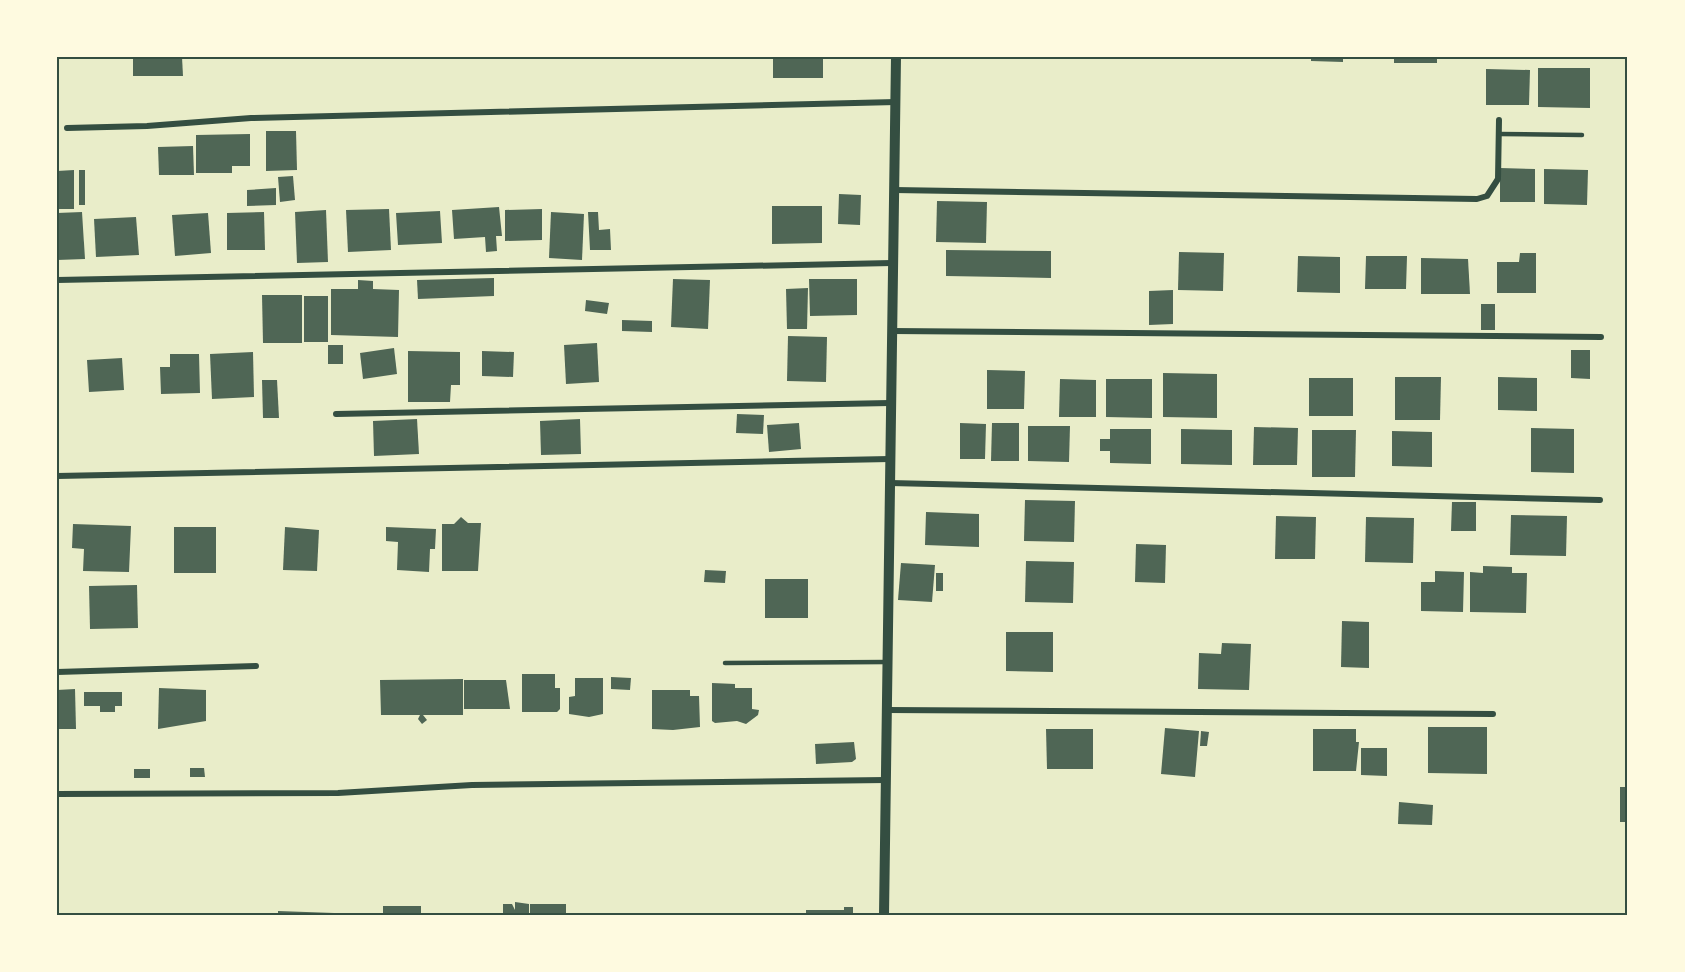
<svg xmlns="http://www.w3.org/2000/svg" width="1685" height="972" font-family="'Titillium Web',sans-serif">
<style>
.building{fill:#4f6655}
.lines{fill:none;stroke-linecap:round;stroke-linejoin:round}
.service{stroke:#344e41;stroke-width:4.5}
.minor{stroke:#344e41;stroke-width:6}
.tertiary{stroke:#344e41;stroke-width:10}
.neatline{fill:none;stroke:#344e41;stroke-width:2}
</style>
<rect width="100%" height="100%" fill="#e9edc9"/>
<g class="building">
<path d="M133,57H182L183,76H133Z"/>
<rect x="773" y="57" width="50" height="21"/>
<path d="M1311,57H1343V62L1311,61Z"/>
<rect x="1394" y="57" width="43" height="6"/>
<rect x="1533" y="57" width="34" height="2"/>
<path d="M1538,68H1590V108L1538,107Z"/>
<path d="M1486,69L1530,70L1529,105H1486Z"/>
<path d="M266,131H296L297,170L266,171Z"/>
<path d="M250,134V166H232V173H196V135Z"/>
<path d="M193,146L194,175H159L158,147Z"/>
<path d="M1500,168L1535,169V202H1500Z"/>
<path d="M1544,169L1588,170L1587,205L1544,204Z"/>
<path d="M74,170V209H57V171Z"/>
<rect x="79" y="170" width="6" height="35"/>
<path d="M293,176L295,200L280,202L278,177Z"/>
<path d="M276,188V205L247,206V190Z"/>
<path d="M839,194L861,195L860,225L838,224Z"/>
<path d="M937,201L987,202L986,243L936,242Z"/>
<path d="M772,206H822V243L772,244Z"/>
<path d="M499,207L502,236H496L497,251L486,252L485,237L454,239L452,210Z"/>
<path d="M389,209L391,250L348,252L346,210Z"/>
<path d="M542,209V240L505,241V210Z"/>
<path d="M326,210L328,262L297,263L295,212Z"/>
<path d="M440,211L442,243L398,245L396,213Z"/>
<path d="M82,212L85,259L57,260V213Z"/>
<path d="M264,212L265,250H227V213Z"/>
<path d="M551,212L584,214L582,260L549,258Z"/>
<path d="M588,212H598L599,230L610,229L611,250H590Z"/>
<path d="M208,213L211,253L175,256L172,215Z"/>
<path d="M136,217L139,255L96,257L94,219Z"/>
<path d="M946,250L1051,251V278L946,276Z"/>
<path d="M1179,252L1224,253L1223,291L1178,290Z"/>
<path d="M1520,253H1536V293H1497V262H1519Z"/>
<path d="M1298,256L1340,257V293L1297,292Z"/>
<path d="M1366,256H1407L1406,289H1365Z"/>
<path d="M1421,258L1468,259L1470,294H1421Z"/>
<path d="M494,278V296L418,299L417,280Z"/>
<path d="M673,279L710,280L708,329L671,327Z"/>
<path d="M809,279H857V315L810,316Z"/>
<path d="M358,280L373,281V289L399,290L398,337L331,335V289H358Z"/>
<path d="M808,288L807,329H787L786,289Z"/>
<path d="M1173,290V324L1149,325V291Z"/>
<path d="M262,295H302V343H263Z"/>
<rect x="304" y="296" width="24" height="46"/>
<path d="M586,300L609,303L607,314L585,311Z"/>
<rect x="1481" y="304" width="14" height="26"/>
<path d="M622,320L652,321V332L622,331Z"/>
<path d="M788,336L827,337L826,382L787,381Z"/>
<path d="M597,343L599,382L566,384L564,345Z"/>
<rect x="328" y="345" width="15" height="19"/>
<path d="M394,348L397,374L363,379L360,353Z"/>
<path d="M1571,350H1590V379L1571,378Z"/>
<path d="M408,351L460,352V385H451L450,402H408Z"/>
<path d="M482,351L514,352L513,377L482,376Z"/>
<path d="M253,352L254,397L212,399L210,354Z"/>
<path d="M170,354H199L200,393L161,394L160,367H170Z"/>
<path d="M122,358L124,390L89,392L87,360Z"/>
<path d="M987,370L1025,371L1024,409H987Z"/>
<path d="M1163,373L1217,374V418L1163,417Z"/>
<path d="M1395,377H1441L1440,420H1395Z"/>
<path d="M1498,377L1537,378V411L1498,410Z"/>
<rect x="1309" y="378" width="44" height="38"/>
<path d="M1060,379L1096,380V417H1059Z"/>
<path d="M1106,379H1152V418L1106,417Z"/>
<path d="M262,380H277L279,418H263Z"/>
<path d="M737,414L764,415L763,434L736,433Z"/>
<path d="M417,419L419,454L374,456L373,421Z"/>
<path d="M580,419L581,454L541,455L540,421Z"/>
<path d="M799,423L801,449L769,452L767,425Z"/>
<path d="M960,423L986,424L985,459H960Z"/>
<path d="M992,423H1019V461H991Z"/>
<path d="M1028,426H1070L1069,462L1028,461Z"/>
<path d="M1254,427L1298,428L1297,465H1253Z"/>
<path d="M1531,428L1574,429V473L1531,472Z"/>
<path d="M1110,429H1151V464L1110,463V451H1100V439H1110Z"/>
<path d="M1181,429L1232,430V465L1181,464Z"/>
<path d="M1312,430H1356L1355,477H1312Z"/>
<path d="M1392,431L1432,432V467L1392,466Z"/>
<path d="M1025,500L1075,501L1074,542L1024,541Z"/>
<path d="M1452,502H1476V531H1451Z"/>
<path d="M926,512L979,514V547L925,545Z"/>
<path d="M1511,515L1567,516L1566,556L1510,555Z"/>
<path d="M1276,516L1316,517L1315,559H1275Z"/>
<path d="M461,517L468,523H481L478,571H442V524H454Z"/>
<path d="M1366,517L1414,518L1413,563L1365,562Z"/>
<path d="M73,524L131,526L129,572L83,571L84,549L72,548Z"/>
<rect x="174" y="527" width="42" height="46"/>
<path d="M285,527L319,530L317,571L283,570Z"/>
<path d="M386,527L436,529L435,549H430L429,572L397,570L398,542L386,541Z"/>
<path d="M1136,544L1166,545L1165,583L1135,582Z"/>
<path d="M1026,561L1074,562L1073,603L1025,602Z"/>
<path d="M901,563L935,565L932,602L898,600Z"/>
<path d="M1483,566L1512,567V573H1527L1526,613L1470,612V572L1483,573Z"/>
<path d="M705,570L726,571L725,583L704,582Z"/>
<path d="M1435,571L1464,572L1463,612L1421,611V582H1435Z"/>
<rect x="936" y="573" width="7" height="18"/>
<rect x="765" y="579" width="43" height="39"/>
<path d="M137,585L138,628L90,629L89,586Z"/>
<path d="M1342,621L1369,622V668L1341,667Z"/>
<path d="M1006,632H1053V672L1006,671Z"/>
<path d="M1222,643L1251,644L1249,690L1198,689L1199,653L1221,654Z"/>
<path d="M522,674H555V688H560V709L557,712H522Z"/>
<path d="M611,677L631,678L630,690L611,689Z"/>
<path d="M575,678H603V714L589,717L569,714V697L575,696Z"/>
<path d="M463,679V715H423L427,720L422,724L418,719L420,715H381L380,680Z"/>
<path d="M464,680H506L510,709H464Z"/>
<path d="M712,683L735,684V688H752V709L759,710L758,715L746,724L737,721L715,723L712,721Z"/>
<path d="M159,688L206,690V721L158,729Z"/>
<path d="M75,689L76,729H57V690Z"/>
<path d="M652,690H690V696H699L700,727L673,730L652,729Z"/>
<path d="M84,692H122V706H115V712H100V706H84Z"/>
<path d="M1428,727H1487V774L1428,773Z"/>
<path d="M1165,728L1199,731L1195,777L1161,774Z"/>
<path d="M1046,729H1093V769H1047Z"/>
<path d="M1313,729H1356V742H1359L1356,771H1313Z"/>
<path d="M1201,731L1209,732L1207,746H1200Z"/>
<path d="M854,742L856,759L852,762L816,764L815,744Z"/>
<path d="M1361,748H1387V776L1361,775Z"/>
<path d="M190,768H204L205,777H190Z"/>
<rect x="134" y="769" width="16" height="9"/>
<rect x="1620" y="787" width="8" height="35"/>
<path d="M1399,802L1433,805L1432,825L1398,824Z"/>
<path d="M515,902L529,904V915H503V904H512L515,910Z"/>
<rect x="530" y="904" width="36" height="11"/>
<rect x="383" y="906" width="38" height="9"/>
<path d="M844,907H853V915H806V910H844Z"/>
<path d="M278,911L334,913V915H278Z"/>
</g>
<g class="lines">
<g class="service">
<path d="M1499,134L1582,135"/>
<path d="M725,663L887,662"/>
</g>
<g class="minor">
<path d="M67,128L147,126L251,118L896,102"/>
<path d="M894,190L1477,199L1487,196L1498,179L1499,120"/>
<path d="M57,280L892,263"/>
<path d="M892,331L1601,337"/>
<path d="M336,414L890,403"/>
<path d="M57,476L890,459"/>
<path d="M890,483L1600,500"/>
<path d="M57,672L256,666"/>
<path d="M887,710L1493,714"/>
<path d="M57,794L338,793L472,785L886,780"/>
</g>
<path class="tertiary" d="M884,915L896,57"/>
</g>
<rect width="1685" height="972" fill="none" stroke="#fefae0" stroke-width="117"/>
<rect x="58" y="58" width="1568" height="856" class="neatline"/>
</svg>
